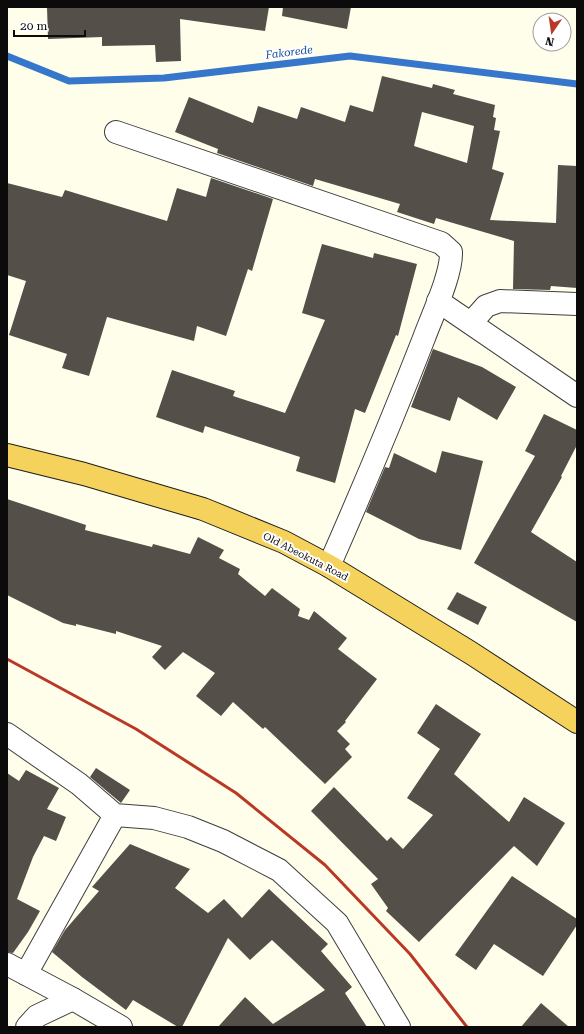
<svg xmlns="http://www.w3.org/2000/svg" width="584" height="1034" font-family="'Roboto Serif',serif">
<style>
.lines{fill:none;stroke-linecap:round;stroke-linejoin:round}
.stream{stroke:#3777cb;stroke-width:7}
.building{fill:#544f48;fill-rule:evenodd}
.minor-casing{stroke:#3e3e3e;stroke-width:24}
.trunk-casing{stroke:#1c1c1c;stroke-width:24}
.minor{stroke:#fff;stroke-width:22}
.trunk{stroke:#f5d25b;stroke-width:22}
.rail{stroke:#b93826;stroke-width:3}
.labels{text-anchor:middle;stroke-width:4;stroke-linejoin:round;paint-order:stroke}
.street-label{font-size:10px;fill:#0b0b0b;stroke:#fff}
.water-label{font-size:11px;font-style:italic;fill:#174b9b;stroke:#fff}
</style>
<rect width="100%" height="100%" fill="#fffeea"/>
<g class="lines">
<path class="stream" d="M7,56L69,81L164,78L350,56L577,84"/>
</g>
<g class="building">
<path d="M47,7H269L265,31L180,19L181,61L156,62L155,45L102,46V37L48,39Z"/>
<path d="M283,7H351L347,29L282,16Z"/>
<path d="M382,76L432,88L433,84L455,90L453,94L495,105L493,117L496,118L494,130L500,131L492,169L504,173L490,220L556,223L558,165L577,166V288L551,286L550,290L513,289L514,241L436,218L434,224L397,212L400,204L315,179L313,186L217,153L218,149L175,132L189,97L253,123L258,106L297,119L301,107L345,122L350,105L373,112ZM422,112L474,126L467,163L414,146Z"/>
<path d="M211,178L273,199L252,271L248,269L226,336L197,326L194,341L107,317L89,376L62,368L67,354L9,335L26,281L7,275V183L62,197L65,190L167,221L177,188L206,197Z"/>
<path d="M322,244L373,258L374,253L417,264L398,336L396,335L365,413L355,409L335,483L296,471L300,457L205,426L203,433L156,417L172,370L235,391L233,396L285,413L325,320L302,313Z"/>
<path d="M433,349L482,367L516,387L497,420L458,397L450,421L411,407Z"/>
<path d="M544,414L577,430V445L561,476L562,477L531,532L577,562V622L474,563L535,456L525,451Z"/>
<path d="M442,451L483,461L461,550L419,539L366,512L385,467L389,468L394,453L436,473Z"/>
<path d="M7,499L86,525L85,530L152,547L153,544L190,554L198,537L224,550L219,558L240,569L238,574L265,596L272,588L300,609L298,616L309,620L314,611L347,638L338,649L377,679L345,721L346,722L337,731L350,744L345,749L352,757L325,784L265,727L263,729L233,702L221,716L196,696L215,673L183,652L165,670L152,657L162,646L116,631V634L76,624V626L63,623L7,595Z"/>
<path d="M457,592L487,607L478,625L447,609Z"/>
<path d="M436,704L481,734L454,774L509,822L524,797L565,823L537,866L514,846L419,942L386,911L388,908L371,884L378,879L311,811L334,787L387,841L391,837L403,849L433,815L407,798L440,749L417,733Z"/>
<path d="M96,768L130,790L121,803L90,777Z"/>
<path d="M26,770L59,788L47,809L66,817L56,841L44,836L33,857L17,899L40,911L28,932L13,953L7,952V773L19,781Z"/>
<path d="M130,844L190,869L175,888L208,913L224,899L242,918L269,889L328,944L321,951L352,987L345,993L367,1027H218L245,997L273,1024L325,990L272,940L250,960L228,938L182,1027H178L133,1000L126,1010L82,977L52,952L65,930L99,891L92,887Z"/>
<path d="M512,876L577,919V925L543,976L494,944L476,970L455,955Z"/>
<path d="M541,1003L569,1027H521Z"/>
</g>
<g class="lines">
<g class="minor-casing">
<g id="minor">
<path d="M116,132L441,243L451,252C452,274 432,316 424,338C394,415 362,491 329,566"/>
<path d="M438,301L577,396"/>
<path d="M471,323L486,306L500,301L577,304"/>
<path d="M7,734L79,784L115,815L154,818L188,827L223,841L279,870L337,923L399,1027"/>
<path d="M7,964L73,999L121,1027"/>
<path d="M26,974L115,815"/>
<path d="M27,1027L37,1016L73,999"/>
</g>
</g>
<g class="trunk-casing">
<path id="trunk" d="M7,455L84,474L203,509L284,542L329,566L365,588L471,653L577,722"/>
</g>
<use href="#minor" class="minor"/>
<use href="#trunk" class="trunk"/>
<path class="rail" d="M7,659L136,729L236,793L325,865L410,954L467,1027"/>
</g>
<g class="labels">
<g class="street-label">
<text transform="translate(306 556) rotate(27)" y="4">Old Abeokuta Road</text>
</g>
<g class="water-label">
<text transform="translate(289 52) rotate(-7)" y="4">Fakorede</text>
</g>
</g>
<rect width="584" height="1034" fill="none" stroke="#0b0b0b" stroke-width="16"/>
<g transform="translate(552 32) rotate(193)"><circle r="19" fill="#ffffff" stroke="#9d9d9d"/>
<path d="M0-3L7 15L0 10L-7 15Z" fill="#b93826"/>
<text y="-6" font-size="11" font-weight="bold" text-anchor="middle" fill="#0b0b0b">N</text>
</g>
<path d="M14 30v6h71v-6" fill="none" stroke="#0b0b0b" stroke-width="2"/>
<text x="20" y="30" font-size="12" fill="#0b0b0b" stroke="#ffffff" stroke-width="3" paint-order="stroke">20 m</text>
</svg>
